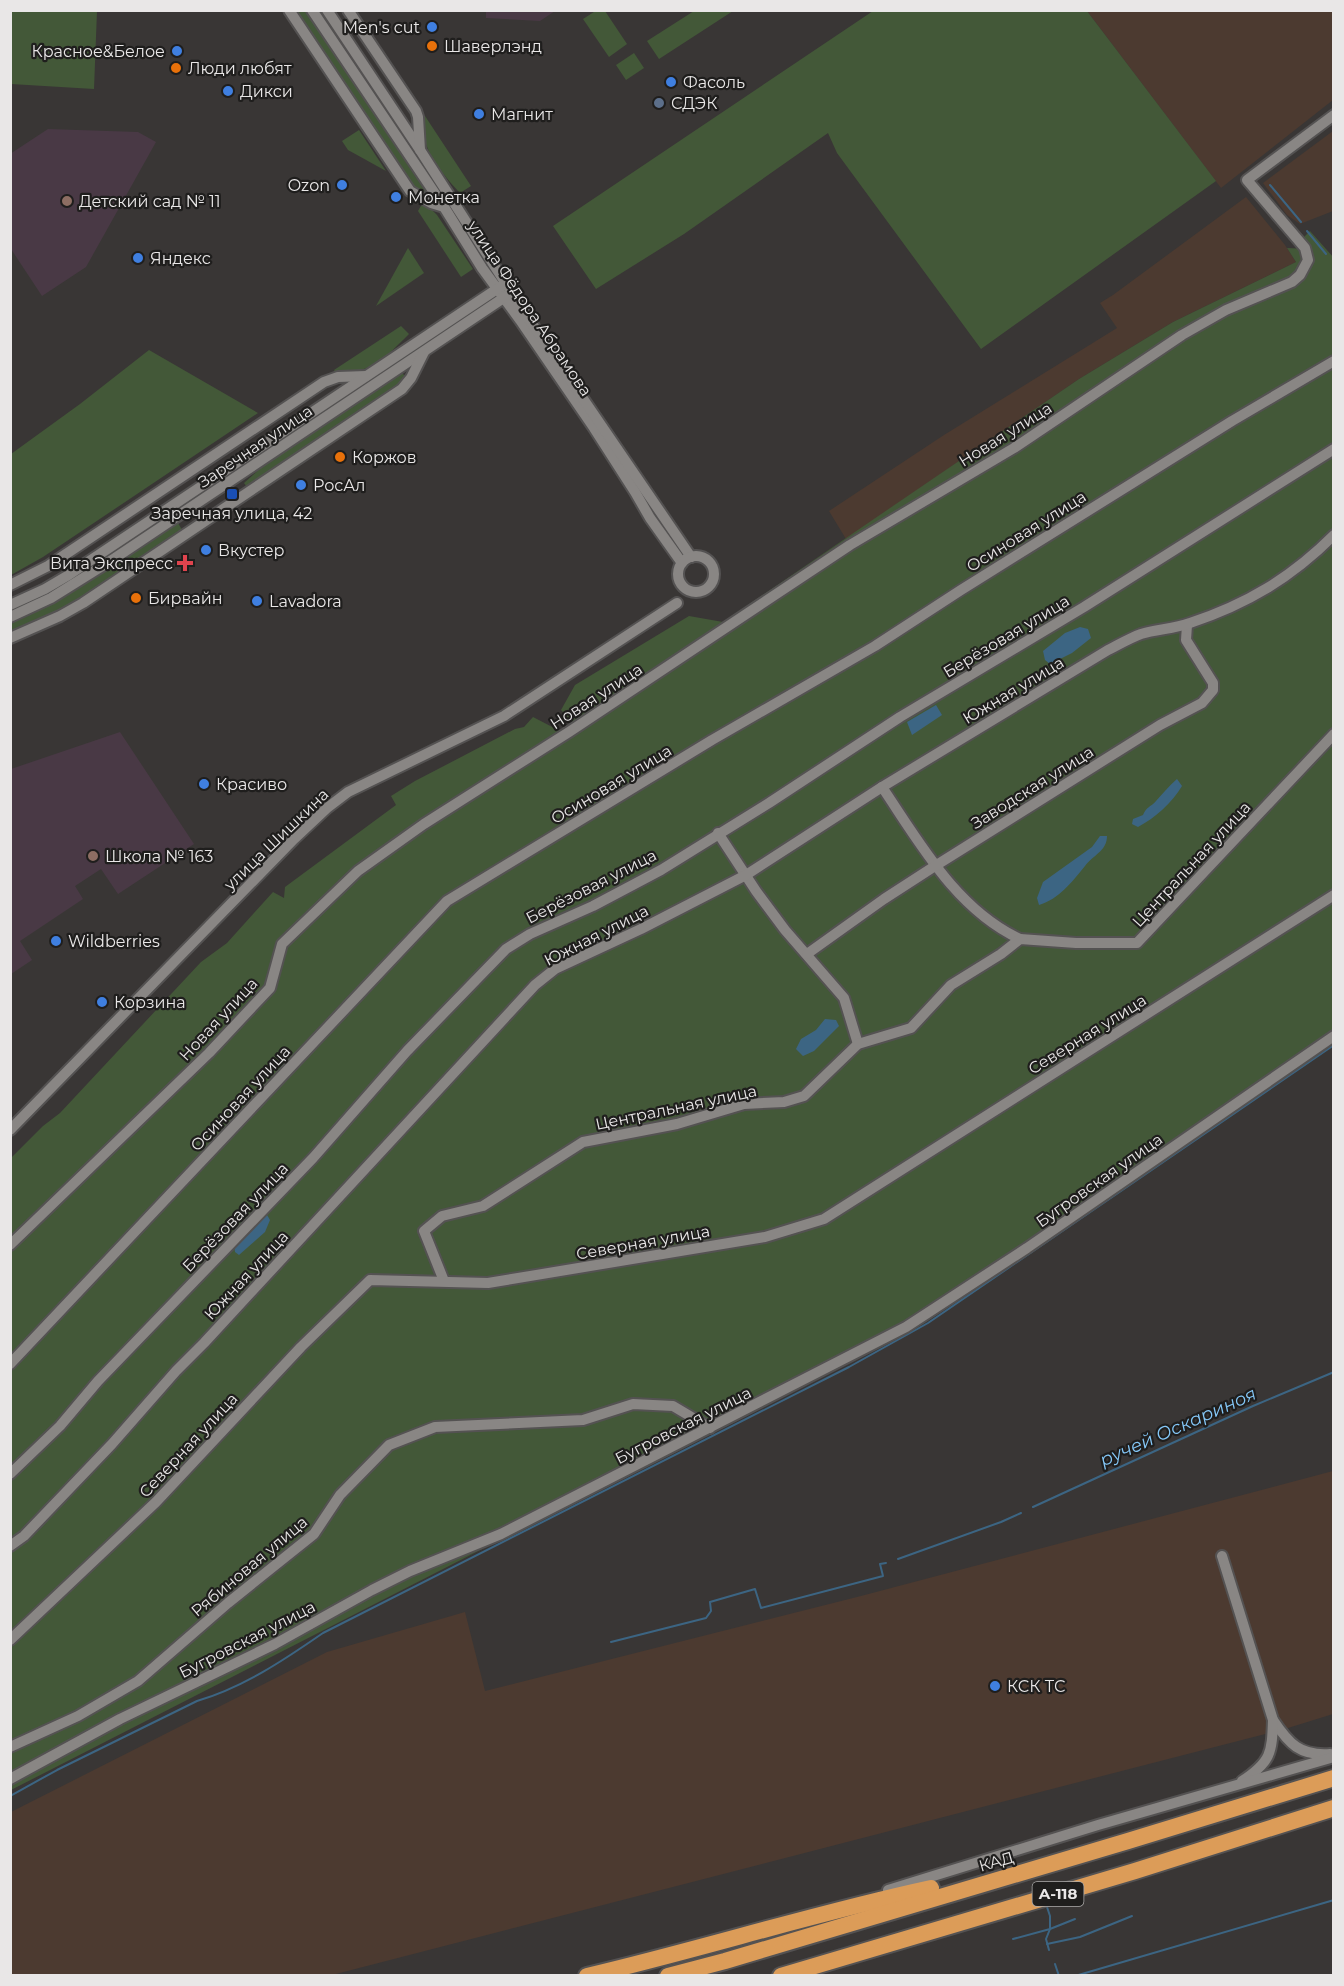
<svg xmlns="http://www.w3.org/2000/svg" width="1344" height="1986" font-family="Montserrat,sans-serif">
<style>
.industrial{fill:#4c3a30}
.education{fill:#493945}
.green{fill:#435838}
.water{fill:#3c6583}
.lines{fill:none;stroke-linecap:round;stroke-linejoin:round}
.stream{stroke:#3c6583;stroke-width:2}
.minor-casing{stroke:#545252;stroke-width:14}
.highway-casing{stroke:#545252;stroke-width:20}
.minor{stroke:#898684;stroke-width:10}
.highway{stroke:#dc9c58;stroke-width:16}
.shop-dot{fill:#3f7fe0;stroke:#1f1e1d;stroke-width:2}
.food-dot{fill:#e8710a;stroke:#1f1e1d;stroke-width:2}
.service-dot{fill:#5c6f8a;stroke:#1f1e1d;stroke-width:2}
.education-dot{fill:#8d6e63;stroke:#1f1e1d;stroke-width:2}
.transit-dot{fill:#1a4fb4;stroke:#1f1e1d;stroke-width:2}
.health-dot{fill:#e0444e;stroke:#1f1e1d;stroke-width:2}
.labels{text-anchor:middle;stroke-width:4.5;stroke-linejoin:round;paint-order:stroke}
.shield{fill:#1f1e1d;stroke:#acabaa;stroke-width:1.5}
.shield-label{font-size:15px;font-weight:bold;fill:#e9e7e7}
.poi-label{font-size:16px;fill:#e9e7e7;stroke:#1f1e1d;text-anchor:start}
.street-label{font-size:16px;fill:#e9e7e7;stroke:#1f1e1d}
.water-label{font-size:18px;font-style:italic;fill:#85c8f8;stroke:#1f1e1d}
</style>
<rect width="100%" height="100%" fill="#393635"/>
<g class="industrial">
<path d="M1087,11H1333V100L1221,188Z"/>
<path d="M1333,131V211L1300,224L1287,215L1263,183Z"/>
<path d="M1246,197L1285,245L1296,262L1173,322L1079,379L846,539L829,511L944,435L1117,328L1100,303L1113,295Z"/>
<path d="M1333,1471V1714L1288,1728L332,1975L11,1976V1812L327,1652L465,1612L485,1691L861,1596Z"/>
</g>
<g class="education">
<path d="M486,11H555L540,21L486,18Z"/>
<path d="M48,129L138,132L156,142L86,267L42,296L11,249L10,154Z"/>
<path d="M120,732L194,844L118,894L101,869L75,886L83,899L20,941L32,960L11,974V769Z"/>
</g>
<g class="green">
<path d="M597,10L605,11L627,44L609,57L583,19Z"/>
<path d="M10,11H97L94,89L11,84Z"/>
<path d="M295,11H306L429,197L415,190Z"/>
<path d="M694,11H733L659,59L647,41Z"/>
<path d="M873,11H1087L1216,181L981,349L837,153L828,133L684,234L596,289L553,226Z"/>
<path d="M634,53L644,68L626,80L616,65Z"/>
<path d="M425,116L471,186L460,193C441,172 417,146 425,116Z"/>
<path d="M359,130L386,171L348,150L342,141Z"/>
<path d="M422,204L432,210L437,215L473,269L461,277L418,211Z"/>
<path d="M1310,231L1334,258L1333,1040L924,1323L11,1790V1158L43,1126L60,1113L201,962L227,943L273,892L284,898L285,887L396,805L391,796L415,781L515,729L524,727L533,717L560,731L573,723L561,710L575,685L689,616L723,622L1079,379L1173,322L1296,262L1287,248L1308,249L1303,238Z"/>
<path d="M408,248L424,273L376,306Z"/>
<path d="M401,326L409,334C396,347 381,363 364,369C355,372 344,371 335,372L334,370Z"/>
<path d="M149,350L258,413L43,557L11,575V454L80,404Z"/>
<path d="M402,373L406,377L404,382L247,487L244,483L263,466Z"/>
<path d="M178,523L182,530L81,599L58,612L11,633L10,624C71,598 123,559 178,523Z"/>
</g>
<g class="water">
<path d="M1080,627L1088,629L1091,638L1072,653L1050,664L1045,660L1043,651L1065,633Z"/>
<path d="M936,705L942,715L912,735L907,722Z"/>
<path d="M1177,779L1182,786C1172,803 1155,818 1138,827L1132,824L1133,819L1143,815C1148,805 1150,808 1156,801C1163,793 1169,786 1177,779Z"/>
<path d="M1100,836H1107C1107,851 1093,855 1085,866C1072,882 1059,899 1039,905L1037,898L1043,882L1092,847Z"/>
<path d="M825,1019L836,1020L839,1026L814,1051L803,1056L796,1049L801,1039L816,1030Z"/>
<path d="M263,1215H267L270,1220L265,1232L239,1255L235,1252L234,1245Z"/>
</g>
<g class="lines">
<g class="stream">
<path d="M1270,185L1301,222"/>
<path d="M1307,231L1326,254"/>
<path d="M1033,1507L1253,1406L1334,1372"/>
<path d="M898,1559L1001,1522L1021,1513"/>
<path d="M611,1642L706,1618L711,1611L710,1602L755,1589L761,1608L883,1576L880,1564L886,1563"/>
<path d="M10,1796L57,1770L197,1701C244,1687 284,1660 323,1633L849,1367L928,1323L1334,1045"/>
<path d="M1047,1907L1050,1916V1929L1046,1939L1049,1950"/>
<path d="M1013,1939L1050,1929L1075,1919"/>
<path d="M1047,1944L1080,1937L1132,1916"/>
<path d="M1055,1964L1059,1976"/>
<path d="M1075,1976L1334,1900"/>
</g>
<g class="minor-casing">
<g id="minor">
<path d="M289,10L410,191L431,203L444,207"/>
<path d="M312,10L444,207L482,268L520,320L594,428L635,492L650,518L682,563"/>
<path d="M327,10L420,150L526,315L691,557"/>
<path d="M348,10L416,111L418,117L420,150"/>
<circle cx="696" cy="574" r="18"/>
<path d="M10,585L48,566L324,382L338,377L366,376"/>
<path d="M10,605L45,589L67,576L503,285"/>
<path d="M10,617L51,598L115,558L508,295"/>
<path d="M10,638L60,616L83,603L402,389L411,378L424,352"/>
<path d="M882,787C920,843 956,909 1020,939"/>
<path d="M718,833L756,891L785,930L844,998L858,1044"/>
<path d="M807,954L884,899L935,866L1160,725L1202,703L1213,690V683L1186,640L1187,625"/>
<path d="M10,1130L294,839L327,808L348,792L504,716L677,603"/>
<path d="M10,1245L209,1053L270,988L282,944L358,871L424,824L569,732L850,545L1014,448L1182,335L1226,310L1292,282L1300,275L1308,260L1305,248L1247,180L1334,115"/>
<path d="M444,1281L424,1231L442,1216L483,1206L583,1142L677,1124L744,1104L784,1102L804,1096L858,1044L911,1028L951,985L1001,954L1020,939L1076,943H1137L1334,734"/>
<path d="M10,1364L447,901L712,740L875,646L961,590L1232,421L1334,361"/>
<path d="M10,1474L60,1426L98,1381L313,1158L407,1051L506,949L530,934L593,906L661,870L769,803L900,717L1084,607L1334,449"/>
<path d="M10,1546L24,1536L112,1444L176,1371L204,1343L535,985L555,969L641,929L746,875L882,787L1108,650C1118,645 1130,638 1141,634C1157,629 1174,629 1190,623C1247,604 1291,578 1334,535"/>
<path d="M1222,1556L1273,1720C1289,1744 1300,1756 1330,1754"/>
<path d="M10,1640L156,1502L301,1347L370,1280L488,1283L765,1237L824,1219L1334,895"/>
<path d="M10,1747L78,1716L138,1681L228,1603L314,1534L340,1495L389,1445L435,1427L583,1420L633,1404L673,1406L710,1428"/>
<path d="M10,1779L120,1719L275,1644L372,1590L410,1571L501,1534L906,1327L1027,1248L1334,1036"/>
<path d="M1242,1781C1271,1762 1272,1753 1273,1720"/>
<path d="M888,1890L1098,1825L1334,1757"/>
</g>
</g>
<g class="highway-casing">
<g id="highway">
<path d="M587,1976C702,1949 815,1913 931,1888"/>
<path d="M668,1976L725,1961L1128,1841L1334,1778"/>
<path d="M781,1976L1135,1871L1334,1808"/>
</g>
</g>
<use href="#minor" class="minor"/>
<use href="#highway" class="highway"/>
</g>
<g class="shop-dot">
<circle cx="432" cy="27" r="6"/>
<circle cx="177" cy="51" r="6"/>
<circle cx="671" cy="82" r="6"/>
<circle cx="228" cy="91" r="6"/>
<circle cx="479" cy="114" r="6"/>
<circle cx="342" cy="185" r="6"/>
<circle cx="396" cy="197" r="6"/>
<circle cx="138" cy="258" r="6"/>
<circle cx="301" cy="485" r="6"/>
<circle cx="206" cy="550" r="6"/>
<circle cx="257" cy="601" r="6"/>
<circle cx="204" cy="784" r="6"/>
<circle cx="56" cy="941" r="6"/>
<circle cx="102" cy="1002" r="6"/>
<circle cx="995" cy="1686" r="6"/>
</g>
<g class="food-dot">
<circle cx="432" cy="46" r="6"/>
<circle cx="176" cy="68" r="6"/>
<circle cx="340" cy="457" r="6"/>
<circle cx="136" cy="598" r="6"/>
</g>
<circle class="service-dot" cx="659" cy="103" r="6"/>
<g class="education-dot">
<circle cx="67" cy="201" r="6"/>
<circle cx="93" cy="856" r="6"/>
</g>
<rect class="transit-dot" x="226" y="488" width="12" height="12" rx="3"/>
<path class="health-dot" d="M182 554h6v6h6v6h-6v6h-6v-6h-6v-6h6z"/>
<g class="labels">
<rect class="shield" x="1032.5" y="1882" width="51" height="24" rx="4.5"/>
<g class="shield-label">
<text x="1058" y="1899">А-118</text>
</g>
<g class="poi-label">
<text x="420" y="33" text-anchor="end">Men's cut</text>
<text x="444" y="52">Шаверлэнд</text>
<text x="165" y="57" text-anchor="end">Красное&amp;Белое</text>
<text x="188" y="74">Люди любят</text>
<text x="683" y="88">Фасоль</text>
<text x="240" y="97">Дикси</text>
<text x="671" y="109">СДЭК</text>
<text x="491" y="120">Магнит</text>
<text x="330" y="191" text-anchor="end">Ozon</text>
<text x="408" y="203">Монетка</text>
<text x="79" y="207">Детский сад № 11</text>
<text x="150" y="264">Яндекс</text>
<text x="352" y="463">Коржов</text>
<text x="313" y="491">РосАл</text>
<text x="232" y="519" text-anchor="middle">Заречная улица, 42</text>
<text x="218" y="556">Вкустер</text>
<text x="173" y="569" text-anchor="end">Вита Экспресс</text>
<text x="148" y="604">Бирвайн</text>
<text x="269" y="607">Lavadora</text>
<text x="216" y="790">Красиво</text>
<text x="105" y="862">Школа № 163</text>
<text x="68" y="947">Wildberries</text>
<text x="114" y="1008">Корзина</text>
<text x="1007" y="1692">КСК ТС</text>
</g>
<g class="street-label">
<text transform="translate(530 308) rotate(56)" y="6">улица Фёдора Абрамова</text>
<text transform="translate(1005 434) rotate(-32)" y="6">Новая улица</text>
<text transform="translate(255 446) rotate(-34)" y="6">Заречная улица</text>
<text transform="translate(1026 531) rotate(-32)" y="6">Осиновая улица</text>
<text transform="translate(1006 636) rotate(-31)" y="6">Берёзовая улица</text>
<text transform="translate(1013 690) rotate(-31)" y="6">Южная улица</text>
<text transform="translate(596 696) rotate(-33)" y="6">Новая улица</text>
<text transform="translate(611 784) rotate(-31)" y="6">Осиновая улица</text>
<text transform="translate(1032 787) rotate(-32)" y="6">Заводская улица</text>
<text transform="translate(276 839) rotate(-44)" y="6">улица Шишкина</text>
<text transform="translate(1191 864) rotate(-47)" y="6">Центральная улица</text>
<text transform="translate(591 886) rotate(-27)" y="6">Берёзовая улица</text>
<text transform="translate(596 935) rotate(-27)" y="6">Южная улица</text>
<text transform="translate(218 1019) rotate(-47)" y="6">Новая улица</text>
<text transform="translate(1087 1034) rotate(-32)" y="6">Северная улица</text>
<text transform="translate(240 1098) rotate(-47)" y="6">Осиновая улица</text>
<text transform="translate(676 1107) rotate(-12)" y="6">Центральная улица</text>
<text transform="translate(1099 1180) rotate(-35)" y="6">Бугровская улица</text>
<text transform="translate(235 1217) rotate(-46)" y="6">Берёзовая улица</text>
<text transform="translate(643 1242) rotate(-10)" y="6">Северная улица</text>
<text transform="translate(246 1275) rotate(-47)" y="6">Южная улица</text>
<text transform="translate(683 1425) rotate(-27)" y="6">Бугровская улица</text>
<text transform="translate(188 1445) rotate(-47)" y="6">Северная улица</text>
<text transform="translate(249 1566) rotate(-40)" y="6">Рябиновая улица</text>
<text transform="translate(247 1639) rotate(-27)" y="6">Бугровская улица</text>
<text transform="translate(996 1861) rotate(-16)" y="6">КАД</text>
</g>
<g class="water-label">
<text transform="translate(1178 1427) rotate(-24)" y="6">ручей Оскариноя</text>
</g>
</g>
<rect width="1344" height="1986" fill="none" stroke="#e9e7e7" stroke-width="24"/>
</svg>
